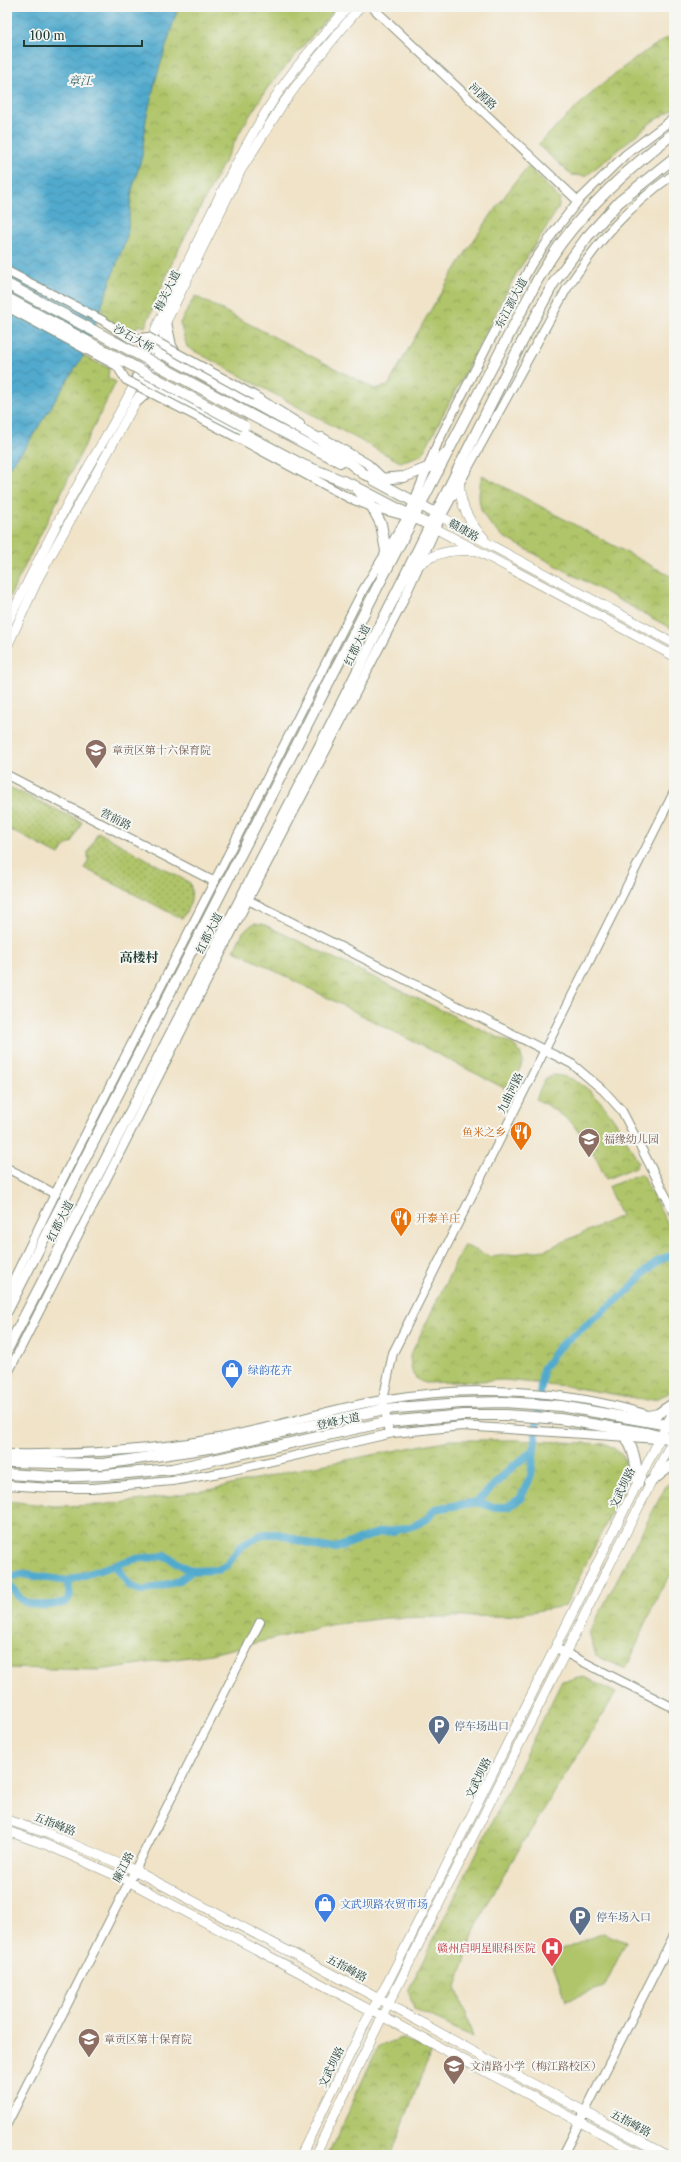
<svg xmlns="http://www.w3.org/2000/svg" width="681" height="2162" font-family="'Libre Caslon Text','Noto Serif SC',serif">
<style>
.grass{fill:#b0c56a;stroke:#68814f}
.park{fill:url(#park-crowns);stroke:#68814f}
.garden{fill:url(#garden-dots);stroke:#68814f}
.water{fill:url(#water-waves);stroke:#387481}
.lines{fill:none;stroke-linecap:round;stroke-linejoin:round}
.canal{stroke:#51aace;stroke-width:8}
.tertiary-casing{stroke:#88907e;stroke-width:10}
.secondary-casing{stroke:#88907e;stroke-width:10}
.primary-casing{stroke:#88907e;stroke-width:12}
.tertiary{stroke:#fff;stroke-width:8}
.secondary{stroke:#fff;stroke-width:9}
.primary{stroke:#fff;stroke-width:10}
.tertiary-bridge-casing{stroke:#88907e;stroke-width:10;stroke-linecap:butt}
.primary-bridge-casing{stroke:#88907e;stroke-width:12;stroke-linecap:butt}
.tertiary-bridge{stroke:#fff;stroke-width:8}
.primary-bridge{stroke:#fff;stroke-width:10}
.labels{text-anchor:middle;stroke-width:4;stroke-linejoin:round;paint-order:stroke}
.street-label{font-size:11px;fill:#1f3d34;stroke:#f6f6f2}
.education-label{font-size:11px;fill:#785e54;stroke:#f6f6f2;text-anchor:start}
.food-label{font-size:11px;fill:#c56008;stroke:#f6f6f2;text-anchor:end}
.shop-label{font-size:11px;fill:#366cbe;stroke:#f6f6f2;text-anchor:start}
.service-label{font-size:11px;fill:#4e5e75;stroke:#f6f6f2;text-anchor:start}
.health-label{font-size:11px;fill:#be3a42;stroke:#f6f6f2;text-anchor:end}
.water-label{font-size:12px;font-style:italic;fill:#2e5e62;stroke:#f6f6f2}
.quarter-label{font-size:13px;font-weight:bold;fill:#1f3d34;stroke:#f6f6f2}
</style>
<defs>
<pattern id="park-crowns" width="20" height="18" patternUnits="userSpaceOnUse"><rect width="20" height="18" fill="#b0c56a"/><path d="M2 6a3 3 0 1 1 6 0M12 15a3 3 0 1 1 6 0" fill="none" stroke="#8fa158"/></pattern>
<pattern id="garden-dots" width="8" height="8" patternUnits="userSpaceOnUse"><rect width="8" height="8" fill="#b0c56a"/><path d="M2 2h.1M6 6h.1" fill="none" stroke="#8fa158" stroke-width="1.8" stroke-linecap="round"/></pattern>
<pattern id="water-waves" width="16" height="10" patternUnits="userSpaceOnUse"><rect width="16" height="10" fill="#51aace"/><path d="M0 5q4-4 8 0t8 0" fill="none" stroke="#438ca8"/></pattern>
</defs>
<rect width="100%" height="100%" fill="#f6f6f2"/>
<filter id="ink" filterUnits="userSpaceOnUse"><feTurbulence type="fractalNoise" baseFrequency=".025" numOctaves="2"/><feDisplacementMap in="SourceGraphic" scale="8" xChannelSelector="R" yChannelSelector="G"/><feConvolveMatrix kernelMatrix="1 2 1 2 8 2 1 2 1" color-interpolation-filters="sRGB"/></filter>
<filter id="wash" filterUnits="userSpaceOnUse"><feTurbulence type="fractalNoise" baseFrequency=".012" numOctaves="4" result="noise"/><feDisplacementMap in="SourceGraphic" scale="16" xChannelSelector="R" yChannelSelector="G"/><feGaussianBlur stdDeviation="0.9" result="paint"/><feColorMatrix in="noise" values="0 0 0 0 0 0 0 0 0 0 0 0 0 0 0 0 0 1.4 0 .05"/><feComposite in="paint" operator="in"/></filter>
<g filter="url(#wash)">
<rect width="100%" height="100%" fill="#f0e3c8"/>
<path class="grass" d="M603,1933L626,1942L604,1987L566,2000L549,1954Z"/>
<g class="park">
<path d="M178,7H337L268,87L242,128L175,256L145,327L138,325L134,333L99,316L104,298L127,236L132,190L142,156L146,119L155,82Z"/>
<path d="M674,34V109L653,121L586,176L572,175L538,145C579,103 622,63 674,34Z"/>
<path d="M528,166L560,199L558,209L516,274L422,455L400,462L187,347L180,323L195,296L375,389L388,386C430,309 473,234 528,166Z"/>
<path d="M83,356L109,368L108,378L116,382L7,602V470L25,448Z"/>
<path d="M482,475L674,578V630L504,537C480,517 475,505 482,475Z"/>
<path d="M254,923L263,924L514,1045L520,1052L523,1062L510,1091L234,950L243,932Z"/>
<path d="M553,1075C593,1075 623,1131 638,1162L636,1167L606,1179C586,1136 579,1123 536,1099L545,1079Z"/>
<path d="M639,1174L643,1176L666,1221L674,1232V1388L669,1393L658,1398L647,1400L566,1386L504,1380L426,1383C411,1380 411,1369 410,1356L464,1245L491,1257L545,1250L621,1216L608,1187Z"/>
<path d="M449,1440H516L606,1444C627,1455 628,1460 626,1483L565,1606L506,1616L386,1618L329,1625L211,1654L98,1670L7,1668V1501L54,1506L99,1505L143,1500L214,1489L290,1471Z"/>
<path d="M674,1479V1570L659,1593L626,1669L596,1656L589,1633L666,1486Z"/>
<path d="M584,1677L616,1693L502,1877L476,1926L456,1987L473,2037L414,2009L408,1991L562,1681Z"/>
<path d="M401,2038L431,2051L391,2155H328L378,2047Z"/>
</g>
<g class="garden">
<path d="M7,786L82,822L72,843L65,846L59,855L7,828Z"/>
<path d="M98,832L190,883C194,898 190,905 182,919L84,868L88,862V852Z"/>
</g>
<path class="water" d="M7,7H178L155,82L146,119L142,156L132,190L127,236L104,298L99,316L83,356L25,448L7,470Z"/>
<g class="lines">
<g class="canal">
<path d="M477,1502L510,1469L533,1451"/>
<path d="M115,1565L134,1559L166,1556L191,1571"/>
<path d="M7,1578L21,1574L67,1581"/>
<path d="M7,1584C14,1586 16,1596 22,1600C34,1608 54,1605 66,1602L70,1595L67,1581L115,1565L130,1586L143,1591L179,1581L191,1571L218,1570L227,1565L240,1547L263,1534H279L320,1547L336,1548L380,1532L394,1531L413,1526L427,1519L435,1509L477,1502L493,1507H507L520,1499L531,1476L543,1369L558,1348L629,1290L644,1273L659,1260L674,1255"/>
</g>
</g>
</g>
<g filter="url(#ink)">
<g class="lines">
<g class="tertiary-casing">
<g id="tertiary">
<path d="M372,7L578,201"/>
<path d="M255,396L300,424"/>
<path d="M322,437L368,464L385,480"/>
<path d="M238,438L349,498L372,507L405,516"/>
<path d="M7,775L215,882"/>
<path d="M248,900L572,1064L604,1091L622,1111L674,1212"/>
<path d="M7,1168L55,1194"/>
<path d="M7,1293L55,1194L363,590L408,516L438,442L487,346L531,265L554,232L578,201L625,155L674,118"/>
<path d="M7,1375L248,900L399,610L441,517L566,290C599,240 625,209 674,174"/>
<path d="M389,1434L383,1400L393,1353L674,792"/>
<path d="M7,1454C76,1455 145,1451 213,1439C270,1429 325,1410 382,1400C472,1384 565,1389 652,1416"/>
<path d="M7,1485L50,1488H93L172,1481L225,1472L393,1433L462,1426L658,1439"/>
<path d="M556,1648L674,1708"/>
<path d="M7,2124L260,1622"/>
<path d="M563,2155L674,1935"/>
</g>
</g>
<g class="secondary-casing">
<g id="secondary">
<path d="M146,380L160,352L166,322L241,170L282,105L311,66L360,7"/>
<path d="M461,466C456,494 464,518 484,538"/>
<path d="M437,514L494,547L674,643"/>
<path d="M431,526L674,656"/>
<path d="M407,576C424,556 447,548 474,551"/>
<path d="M7,624C30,577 53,529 79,483C107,433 141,383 156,328C194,251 227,172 274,99C295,66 322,37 348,7"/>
<path d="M7,647L40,575L139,396"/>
<path d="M7,1820L49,1834L134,1870L366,1992L505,2069L666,2155"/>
<path d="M7,1831L47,1845L128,1881L642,2155"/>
<path d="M301,2155L365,2023L389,1980L674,1410"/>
<path d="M315,2155L382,2017L674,1437"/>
</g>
</g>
<g class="primary-casing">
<g id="primary">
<path d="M166,322L171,346L177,355"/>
<path d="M151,347L319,439L364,474L379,479L404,477L430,467L444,455"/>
<path d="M137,377L303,465L355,486L372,507L381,524L386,551L383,571"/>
<path d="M136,402L146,393L156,390"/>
<path d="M249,414L340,462"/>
<path d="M374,480L437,514"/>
<path d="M360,489L431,526"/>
<path d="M7,1311L378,586L538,279C546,266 553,254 562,242C593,200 633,165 674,133"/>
<path d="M7,1350L329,728L513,359L553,284L587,237L619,202L674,158"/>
<path d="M644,1417L658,1414L674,1403"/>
<path d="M619,1428C634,1445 636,1461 638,1483"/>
<path d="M7,1462L103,1464L215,1447L384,1409L462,1403L504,1402L561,1406L674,1426"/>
<path d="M7,1474L56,1477L105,1475L172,1469L386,1422L464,1415H506L560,1419L647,1433L674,1440"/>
<path d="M649,1483L674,1463"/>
</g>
</g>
<use href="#tertiary" class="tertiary"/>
<use href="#secondary" class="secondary"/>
<use href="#primary" class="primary"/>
<g class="tertiary-bridge-casing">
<g id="tertiary-bridge">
<path d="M7,271L102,320L131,339L148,337L255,396"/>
<path d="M7,307L117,366L126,380L238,438"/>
</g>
</g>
<g class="primary-bridge-casing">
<g id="primary-bridge">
<path d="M7,284L249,414"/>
<path d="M7,298L244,426"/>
</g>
</g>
<use href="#tertiary-bridge" class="tertiary-bridge"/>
<use href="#primary-bridge" class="primary-bridge"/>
</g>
</g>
<defs>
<g id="school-pin" transform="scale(1.15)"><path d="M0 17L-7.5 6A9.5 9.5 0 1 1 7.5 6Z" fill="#8d6e63" stroke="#f6f6f2"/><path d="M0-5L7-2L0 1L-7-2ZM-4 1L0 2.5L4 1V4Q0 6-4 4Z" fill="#fff"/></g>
<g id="restaurant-pin" transform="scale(1.15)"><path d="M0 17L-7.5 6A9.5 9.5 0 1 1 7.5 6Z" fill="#e8710a" stroke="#f6f6f2"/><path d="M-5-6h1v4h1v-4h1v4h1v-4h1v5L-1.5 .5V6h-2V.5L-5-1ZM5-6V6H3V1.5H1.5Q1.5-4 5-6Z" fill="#fff"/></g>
<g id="shop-pin" transform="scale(1.15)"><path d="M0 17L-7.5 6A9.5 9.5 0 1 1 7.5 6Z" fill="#3f7fe0" stroke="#f6f6f2"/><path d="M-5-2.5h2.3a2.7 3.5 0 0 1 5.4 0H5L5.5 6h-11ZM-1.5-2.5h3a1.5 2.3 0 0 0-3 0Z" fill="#fff"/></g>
<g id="parking-pin" transform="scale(1.15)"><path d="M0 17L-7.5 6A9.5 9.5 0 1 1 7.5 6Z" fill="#5c6f8a" stroke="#f6f6f2"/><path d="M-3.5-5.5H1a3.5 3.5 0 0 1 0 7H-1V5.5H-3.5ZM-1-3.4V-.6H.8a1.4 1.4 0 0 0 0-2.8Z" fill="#fff"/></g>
<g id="hospital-pin" transform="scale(1.15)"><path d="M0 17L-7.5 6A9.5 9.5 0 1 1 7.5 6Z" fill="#e0444e" stroke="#f6f6f2"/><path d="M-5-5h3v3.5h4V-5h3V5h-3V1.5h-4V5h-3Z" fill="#fff"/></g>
</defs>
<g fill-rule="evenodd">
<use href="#school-pin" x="96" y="750"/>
<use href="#restaurant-pin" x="521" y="1132"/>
<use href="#school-pin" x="589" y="1139"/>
<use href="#restaurant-pin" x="401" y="1218"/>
<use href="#shop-pin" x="232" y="1370"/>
<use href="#parking-pin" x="439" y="1726"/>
<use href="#shop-pin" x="325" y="1904"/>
<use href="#parking-pin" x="580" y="1917"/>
<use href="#hospital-pin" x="552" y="1948"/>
<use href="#school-pin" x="89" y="2039"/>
<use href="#school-pin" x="454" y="2066"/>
</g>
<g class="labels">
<g class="street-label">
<text transform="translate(483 96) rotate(43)" y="4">河源路</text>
<text transform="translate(167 291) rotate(-64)" y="4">梅关大道</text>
<text transform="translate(511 303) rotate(-62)" y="4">东江源大道</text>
<text transform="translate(134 338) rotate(29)" y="4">沙石大桥</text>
<text transform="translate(464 530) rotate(29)" y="4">赣康路</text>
<text transform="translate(357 645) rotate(-64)" y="4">红都大道</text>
<text transform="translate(116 819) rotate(27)" y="4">营前路</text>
<text transform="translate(209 933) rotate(-63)" y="4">红都大道</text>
<text transform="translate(510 1093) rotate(-64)" y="4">九曲河路</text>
<text transform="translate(60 1221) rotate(-63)" y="4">红都大道</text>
<text transform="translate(338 1421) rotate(-12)" y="4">登峰大道</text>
<text transform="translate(622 1488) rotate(-64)" y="4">文武坝路</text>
<text transform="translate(478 1778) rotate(-64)" y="4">文武坝路</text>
<text transform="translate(55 1824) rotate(21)" y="4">五指峰路</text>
<text transform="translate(123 1867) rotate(-63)" y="4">廉江路</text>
<text transform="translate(347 1968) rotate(28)" y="4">五指峰路</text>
<text transform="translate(331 2067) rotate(-64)" y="4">文武坝路</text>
<text transform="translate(631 2123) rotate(28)" y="4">五指峰路</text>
</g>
<g class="education-label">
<text x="112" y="754">章贡区第十六保育院</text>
<text x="604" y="1143">福缘幼儿园</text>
<text x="104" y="2043">章贡区第十保育院</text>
<text x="470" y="2070">文清路小学（梅江路校区）</text>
</g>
<g class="food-label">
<text x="506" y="1136">鱼米之乡</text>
<text x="416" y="1222" text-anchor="start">开泰羊庄</text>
</g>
<g class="shop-label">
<text x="248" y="1374">绿韵花卉</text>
<text x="340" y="1908">文武坝路农贸市场</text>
</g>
<g class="service-label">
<text x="454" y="1730">停车场出口</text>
<text x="596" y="1921">停车场入口</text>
</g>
<g class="health-label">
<text x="536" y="1952">赣州启明星眼科医院</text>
</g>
<g class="water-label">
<text x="80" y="85">章江</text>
</g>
<g class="quarter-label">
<text x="139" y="962">高楼村</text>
</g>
</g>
<rect width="681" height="2162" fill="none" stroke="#f6f6f2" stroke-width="24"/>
<path d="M24 40v6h118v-6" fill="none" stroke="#1f3d34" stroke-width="2"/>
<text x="30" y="40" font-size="12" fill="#1f3d34" stroke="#f6f6f2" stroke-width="3" paint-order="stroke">100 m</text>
</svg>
